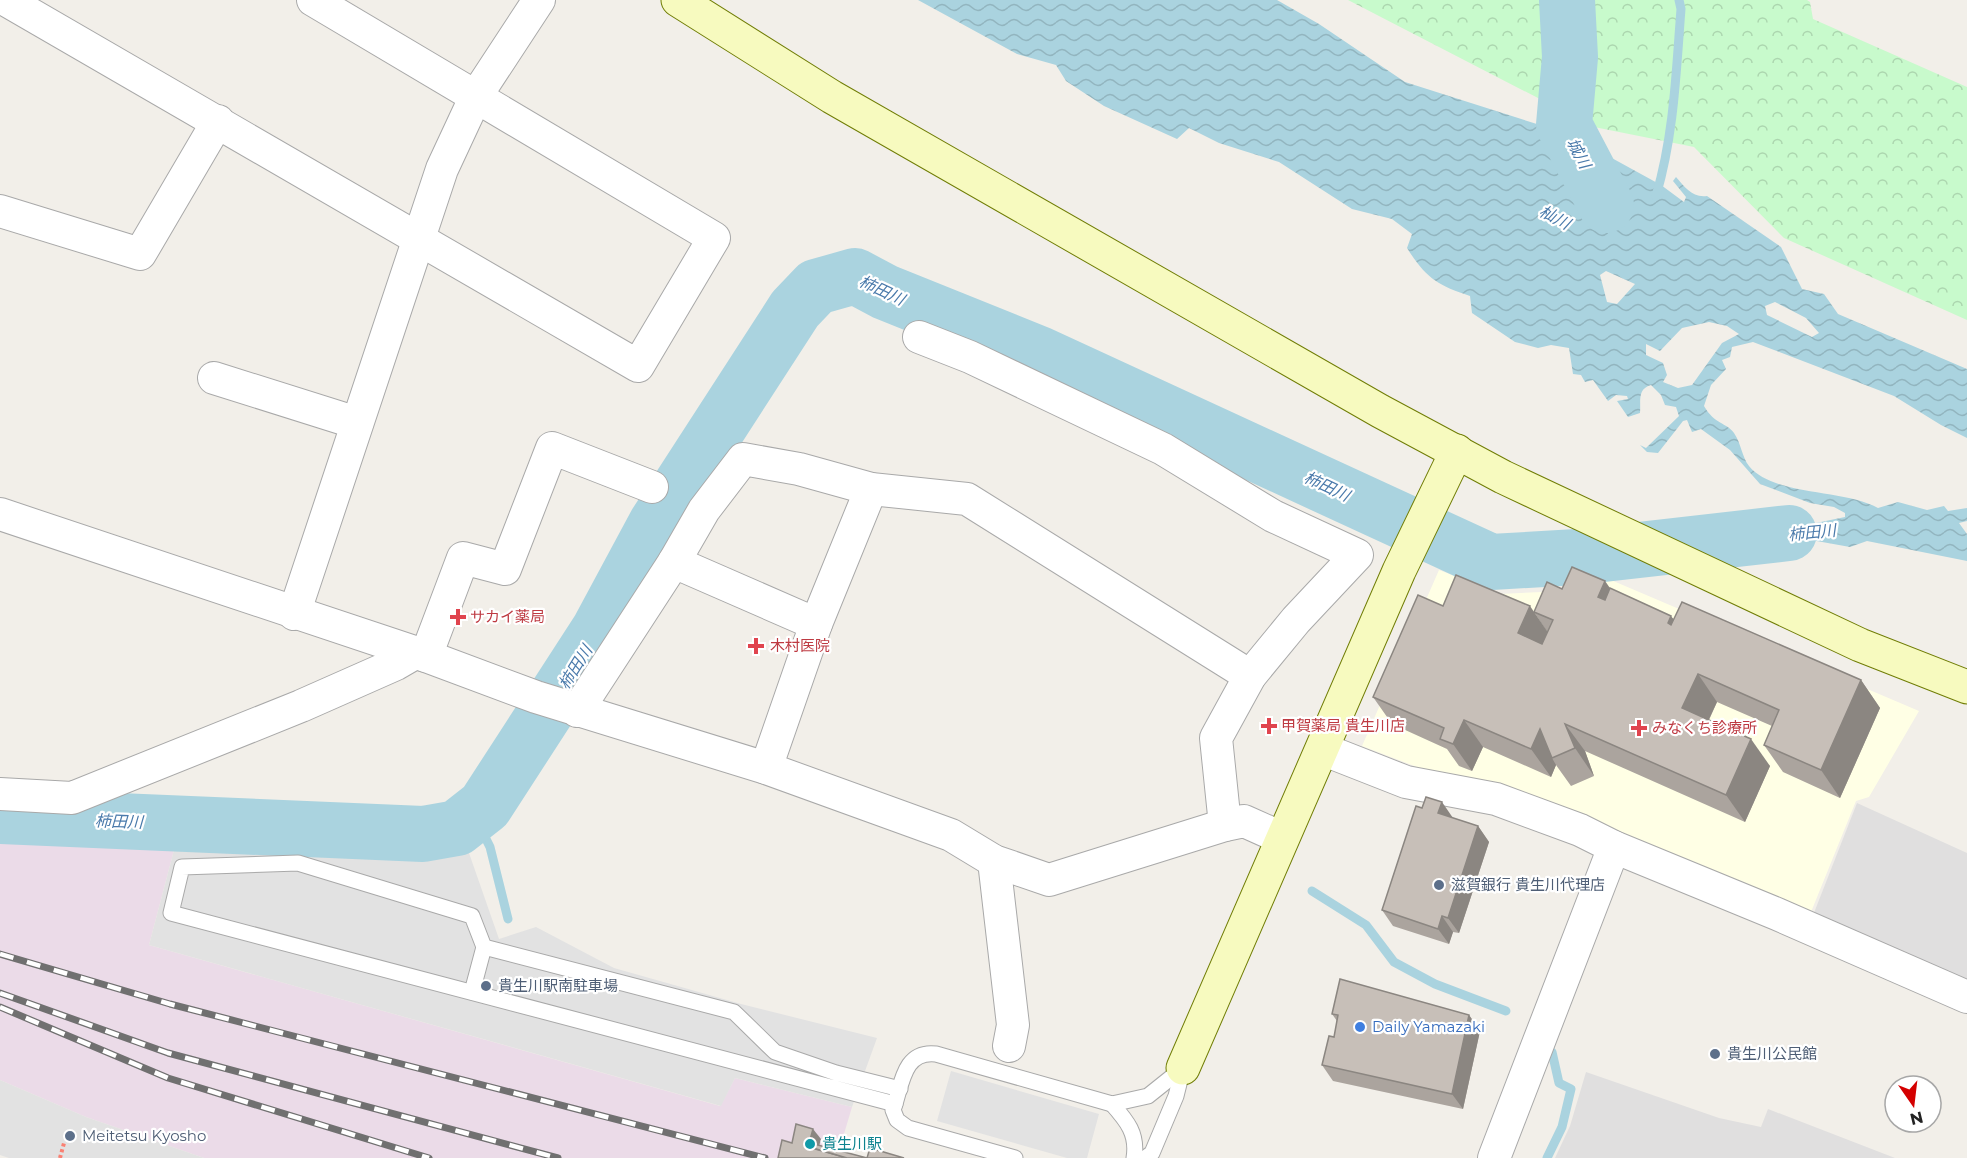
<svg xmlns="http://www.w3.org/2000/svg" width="1967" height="1158" font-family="Montserrat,'Noto Sans JP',sans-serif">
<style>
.residential{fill:#e0dfdf}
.education{fill:#ffffe5}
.railway{fill:#ebdbe8}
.park{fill:url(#park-crowns)}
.parking{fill:#e2e2e2}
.water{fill:url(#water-waves);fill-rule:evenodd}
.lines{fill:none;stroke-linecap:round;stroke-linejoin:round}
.stream{stroke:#aad3df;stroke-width:9}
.river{stroke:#aad3df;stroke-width:56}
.lane-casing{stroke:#a9a9a9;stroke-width:17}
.street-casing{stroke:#a9a9a9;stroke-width:34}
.secondary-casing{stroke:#707d05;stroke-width:35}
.path{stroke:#fa8072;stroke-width:4;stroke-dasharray:3 3;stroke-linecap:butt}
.lane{stroke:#fff;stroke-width:15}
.street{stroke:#fff;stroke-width:32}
.secondary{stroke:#f7fabf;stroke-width:33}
.rail-casing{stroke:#707070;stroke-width:7}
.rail{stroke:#fff;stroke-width:4.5;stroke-dasharray:14;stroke-linecap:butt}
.wall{fill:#aba49e}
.shaded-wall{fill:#8b8681}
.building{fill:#c7bfb8;stroke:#8b8681;stroke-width:1.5}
.health-dot{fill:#e0444e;stroke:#fff;stroke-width:2}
.service-dot{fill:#5c6f8a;stroke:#fff;stroke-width:2}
.shop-dot{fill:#3f7fe0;stroke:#fff;stroke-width:2}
.culture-dot{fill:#0f9aa8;stroke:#fff;stroke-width:2}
.labels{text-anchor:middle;stroke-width:4.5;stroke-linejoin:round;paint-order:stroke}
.health-label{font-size:15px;fill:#be3a42;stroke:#fff;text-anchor:start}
.service-label{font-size:15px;fill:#4e5e75;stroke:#fff;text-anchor:start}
.shop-label{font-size:15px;fill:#366cbe;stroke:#fff;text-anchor:start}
.culture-label{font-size:15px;fill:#0d838f;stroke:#fff;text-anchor:start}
.water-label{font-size:16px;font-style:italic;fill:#4a7aab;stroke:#fff}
</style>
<defs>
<pattern id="park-crowns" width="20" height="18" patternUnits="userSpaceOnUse" patternTransform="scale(1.5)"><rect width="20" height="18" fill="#c8facc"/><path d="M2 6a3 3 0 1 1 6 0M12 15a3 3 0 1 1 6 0" fill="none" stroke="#acd6af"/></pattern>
<pattern id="water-waves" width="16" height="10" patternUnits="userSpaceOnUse" patternTransform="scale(1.5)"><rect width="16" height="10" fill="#aad3df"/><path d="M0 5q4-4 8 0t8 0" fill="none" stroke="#92b5bf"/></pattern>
</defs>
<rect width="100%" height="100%" fill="#f2efe9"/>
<g class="residential">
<path d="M1857,803L1967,853V989L1810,923Z"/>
<path d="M1586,1072L1719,1118L1761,1127L1768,1109L1895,1158H1555L1570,1126Z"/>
</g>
<path class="education" d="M1439,570L1500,594L1542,592L1611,580L1919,711L1869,797L1856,801L1809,917L1362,746Z"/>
<path class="railway" d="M0,838L174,850L149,945L720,1106L735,1078L852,1107L838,1154L818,1149L820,1139L788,1158H204L86,1117L0,1080Z"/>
<path class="park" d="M1348,0H1807L1810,2L1813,19L1967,87V320L1784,238L1694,147L1594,127Z"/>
<g class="parking">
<path d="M174,850L469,853L499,939L536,927L614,968L741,1004L877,1038L852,1107L735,1078L721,1106L149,945Z"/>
<path d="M951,1071L1099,1114L1087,1158H1067L937,1121Z"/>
<path d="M0,1080L86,1117L204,1158H9L0,1155Z"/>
</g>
<path class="water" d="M918,0H1277L1319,24L1405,82L1540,125L1599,151L1661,185L1684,202L1686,197L1673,181L1676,177C1685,187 1692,198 1707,196L1781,247L1802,289L1824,294L1838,314L1967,369V438L1941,425L1894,396L1753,342L1732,347L1730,357L1722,360L1726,369L1711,385L1704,406C1715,425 1726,422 1734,433C1741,443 1742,457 1749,466C1773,496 1844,489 1878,508L1898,502L1927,510L1944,506L1948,511L1967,508V521L1959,523L1967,534V561L1867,541L1850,547L1811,540L1736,550L1719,546L1707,539L1782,530L1845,517V513L1834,507L1810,503L1760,484L1730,450L1701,429L1692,432L1687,420L1683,421L1658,453L1647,452L1640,445L1646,448L1679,416L1676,407L1665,405L1661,395L1651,385C1637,389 1641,401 1640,413L1628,417L1617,401L1628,399L1627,396L1616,395L1608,401L1593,380L1585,382L1581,375L1573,374L1569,348L1551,345L1538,348L1515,342L1472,313L1470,296C1437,285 1426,278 1407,248L1412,234L1392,219L1352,209L1279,162L1219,143L1189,128L1177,139L1104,106L1066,81L1056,65L1017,54ZM1606,271L1635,284L1617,304L1607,302L1600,275ZM1775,302L1806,318L1819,333L1812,337L1767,315L1765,306ZM1709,322L1727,326L1739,334L1722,343L1692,385L1678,388L1663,382L1667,375L1663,363L1646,355V344L1660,351L1682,328Z"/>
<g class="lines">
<g class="stream">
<path d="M1656,196C1674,135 1676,73 1681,9L1679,0"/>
<path d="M1457,572L1469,553"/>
<path d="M474,815L490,847L508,919"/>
<path d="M1312,891L1366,925L1394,962L1435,984L1506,1011"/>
<path d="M1547,1158L1562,1127L1571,1089L1559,1083L1552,1052"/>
</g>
<g class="river">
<path d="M1567,0L1570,57L1564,125L1606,205"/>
<path d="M0,816L423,834L457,828L485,806L599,630L656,524L795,309L816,287L855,276L885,292L1039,354L1491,562L1577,557L1789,533"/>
</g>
<g class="lane-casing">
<g id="lane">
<path d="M472,992L484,947"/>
<path d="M895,1104L171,913L182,867L298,863L472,916L484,947L734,1012L775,1052L836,1073L900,1089"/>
<path d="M1112,1104C1127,1121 1138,1134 1134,1158"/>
<path d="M1015,1158L908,1128L897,1120L893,1110C902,1085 903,1050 936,1054L1112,1104L1148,1096L1183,1068"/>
<path d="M1145,1158L1152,1153L1176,1096L1183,1068"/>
</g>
</g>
<g class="street-casing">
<g id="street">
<path d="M6,0L638,366L714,238L313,0"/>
<path d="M0,211L140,254L218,121"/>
<path d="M919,337L970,357L1163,449L1273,516L1357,555L1296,620L1250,676L1216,738L1225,825"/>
<path d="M214,378L357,423"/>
<path d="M0,514L426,656L536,697L766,768L951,835L994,861L1049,880L1225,825L1244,821L1282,838"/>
<path d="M674,562L816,624"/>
<path d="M294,614L442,169L476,96L539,0"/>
<path d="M426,656L463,558L505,569L552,448L652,487"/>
<path d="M577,711L674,562L704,510L743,459L799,469L871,489L967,499L1250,676"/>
<path d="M1322,749L1406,782L1496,799L1580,830L1614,847L1777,914L1967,997"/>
<path d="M766,768L816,624L871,489"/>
<path d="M0,794L72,798L301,706L396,664L415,653"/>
<path d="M994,861L1013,1025L1009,1046"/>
<path d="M1494,1158L1614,847"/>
</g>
</g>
<g class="secondary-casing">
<g id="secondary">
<path d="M678,0L832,97L1380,411L1503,477L1860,645L1967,687"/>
<path d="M1183,1068L1399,571L1457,451"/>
</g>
</g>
<path class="path" d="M60,1158L64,1143"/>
<use href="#lane" class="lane"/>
<use href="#street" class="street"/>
<use href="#secondary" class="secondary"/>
<g class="rail-casing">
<g id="rail">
<path d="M0,954L170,1004L765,1158"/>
<path d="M0,993L168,1053L558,1158"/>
<path d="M0,1007L168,1078L429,1158"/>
</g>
</g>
<use href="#rail" class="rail"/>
</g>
<g class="wall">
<path d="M1562,589H1610L1674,619L1861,680L1880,708L1840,798L1783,772L1764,745L1772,726L1717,702L1709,720L1770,766L1745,822L1585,751L1594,776L1571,786L1556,765L1551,777L1483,747L1472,771L1459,766L1447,749L1392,724L1373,697L1443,606L1547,632L1534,612Z"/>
<path d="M1453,818L1478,826L1489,842L1459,933L1453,932L1449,944L1393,926L1382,910Z"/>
<path d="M1332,1014L1469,1015L1480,1031L1463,1109L1333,1081L1322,1065L1334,1037L1337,1021Z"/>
</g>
<g class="shaded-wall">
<path d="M1605,581L1624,608L1598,597Z"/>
<path d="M1530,606L1549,634L1537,661L1518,633Z"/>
<path d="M1671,616L1691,643L1668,623Z"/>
<path d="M1698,674L1717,702L1701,736L1682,708Z"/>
<path d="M1861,680L1880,708L1840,798L1821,770Z"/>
<path d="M1464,720L1483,747L1472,771L1453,744Z"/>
<path d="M1565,724L1585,751L1594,776L1575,748Z"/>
<path d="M1540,729L1552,758L1556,765L1551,777L1531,749Z"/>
<path d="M1751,739L1770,766L1745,822L1726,795Z"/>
<path d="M1442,802L1453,818L1438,813Z"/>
<path d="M1478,826L1489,842L1459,933L1448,918Z"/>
<path d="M1442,916L1453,932L1449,944L1438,929Z"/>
<path d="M1469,1015L1480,1031L1463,1109L1452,1094Z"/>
<path d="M813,1129L821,1139L817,1154L808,1147Z"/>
</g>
<g class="building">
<path d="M1572,567L1605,581L1598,597L1605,600L1610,588L1671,616L1668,623L1671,625L1682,602L1861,680L1821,770L1764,745L1779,710L1698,674L1682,708L1751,739L1726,795L1565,724L1575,748L1552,758L1540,729L1531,749L1464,720L1453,744L1440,739L1444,728L1373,697L1418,595L1443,606L1456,575L1530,606L1518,633L1542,644L1553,620L1534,612L1547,582L1562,589Z"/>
<path d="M1426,797L1442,802L1438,813L1478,826L1448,918L1442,916L1438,929L1382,910L1416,806L1422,808Z"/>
<path d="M1340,979L1469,1015L1452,1094L1322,1065L1329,1036L1334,1037L1338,1015L1332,1014Z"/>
<path d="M796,1124L813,1129L808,1147L847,1158H778L782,1140L792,1143Z"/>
<path d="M814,1144L867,1158L870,1148L904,1158H847L813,1148Z"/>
</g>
<g class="health-dot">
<path d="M455 608h6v6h6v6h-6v6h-6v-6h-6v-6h6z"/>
<path d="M753 637h6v6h6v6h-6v6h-6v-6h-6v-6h6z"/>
<path d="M1266 717h6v6h6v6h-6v6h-6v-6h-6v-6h6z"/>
<path d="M1636 719h6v6h6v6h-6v6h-6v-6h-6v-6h6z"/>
</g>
<g class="service-dot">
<circle cx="1439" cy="885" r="6"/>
<circle cx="486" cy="986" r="6"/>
<circle cx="1715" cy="1054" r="6"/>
<circle cx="70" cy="1136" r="6"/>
</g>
<circle class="shop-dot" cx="1360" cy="1027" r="6"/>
<circle class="culture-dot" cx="810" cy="1144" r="6"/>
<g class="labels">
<g class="health-label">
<text x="470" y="622">サカイ薬局</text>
<text x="770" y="651">木村医院</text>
<text x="1281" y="731">甲賀薬局 貴生川店</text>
<text x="1652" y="733">みなくち診療所</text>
</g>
<g class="service-label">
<text x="1451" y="890">滋賀銀行 貴生川代理店</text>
<text x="498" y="991">貴生川駅南駐車場</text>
<text x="1727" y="1059">貴生川公民館</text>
<text x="82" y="1141">Meitetsu Kyosho</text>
</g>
<g class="shop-label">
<text x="1372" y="1032">Daily Yamazaki</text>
</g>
<g class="culture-label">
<text x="822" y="1149">貴生川駅</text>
</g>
<g class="water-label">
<text transform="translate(1579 153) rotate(62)" y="6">城川</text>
<text transform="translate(1555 217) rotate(28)" y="6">杣川</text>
<text transform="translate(882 290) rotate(25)" y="6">柿田川</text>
<text transform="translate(1327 486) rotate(25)" y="6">柿田川</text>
<text transform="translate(1812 532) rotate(-6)" y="6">柿田川</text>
<text transform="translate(575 667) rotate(-58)" y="6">柿田川</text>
<text transform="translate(119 821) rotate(2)" y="6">柿田川</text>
</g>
</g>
<g transform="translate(1913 1104) rotate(166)"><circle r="28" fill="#ffffff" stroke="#a7a7a7" stroke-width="1.5"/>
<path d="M0-4.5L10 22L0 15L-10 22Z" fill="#d40000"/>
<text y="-9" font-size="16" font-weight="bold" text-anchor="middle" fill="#222222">N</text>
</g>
</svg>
